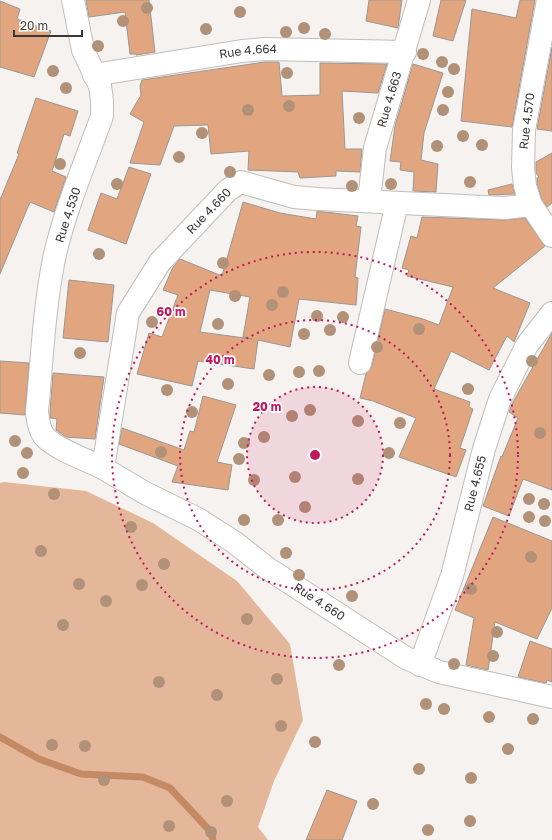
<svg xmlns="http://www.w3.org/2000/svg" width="552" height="840" font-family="'Golos Text',sans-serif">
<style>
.green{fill:#e4b79a}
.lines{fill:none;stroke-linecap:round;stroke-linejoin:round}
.stream{stroke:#c38a64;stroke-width:7}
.building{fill:#e1a67f;stroke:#9a9795;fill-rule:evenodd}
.minor-casing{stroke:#c0bdbb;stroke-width:24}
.minor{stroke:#fff;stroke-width:22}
.tree{fill:#b19178}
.ring{fill:none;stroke:#c2185b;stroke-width:2;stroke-dasharray:2 4}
.labels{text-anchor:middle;stroke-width:3.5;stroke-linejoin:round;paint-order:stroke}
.street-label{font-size:12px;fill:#383736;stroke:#fff}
.centre{fill:#c2185b;stroke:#fff;stroke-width:2}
.ring-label{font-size:12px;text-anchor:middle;font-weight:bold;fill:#c2185b;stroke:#fff;stroke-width:3.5;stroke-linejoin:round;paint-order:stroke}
</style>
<rect width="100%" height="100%" fill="#f5f2ef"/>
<path class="green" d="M4,482L86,491L153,523L237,581L290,644L303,720L274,781L258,827L268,840H0V483Z"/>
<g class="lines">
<path class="stream" d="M0,737L39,759L81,774L143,777L170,788L211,832L213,840"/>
</g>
<g class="building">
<path d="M86,0H149L155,52L136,55V54H130L125,12L89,17Z"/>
<path d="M369,0H402L398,28L366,21Z"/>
<path d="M441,0H466L453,41L433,36Z"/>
<path d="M520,0H535L512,127L461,121L472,9L516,18Z"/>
<path d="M0,1L20,9L17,19L51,31L34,77L0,67Z"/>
<path d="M552,47V131L537,129Z"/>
<path d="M265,62H279L282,96L320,95V63L387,64L378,93L342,91L345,149H362L360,172L336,171V176L300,178L298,172L248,170L249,151L211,154L208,125L174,126L160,165L130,163L144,122L130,114L141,95L140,86L142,80Z"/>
<path d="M413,64L443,73L424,133L421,160L438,164L436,192L413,191L414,172L400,170L401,162L390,161L395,126Z"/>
<path d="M36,98L78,111L70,136L64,134L52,171L66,177L54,212L30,202L0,274V200L19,154L17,153Z"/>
<path d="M552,153V203L547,207L542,200L537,183V178L539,177L536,173V162Z"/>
<path d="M129,167L151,174L126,244L88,230L101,193L117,199Z"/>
<path d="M512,184L515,194L489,195L488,190Z"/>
<path d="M243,202L280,213L316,219L317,211L358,216L356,226L361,227L355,277L358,278L356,305L299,299L290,347L258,340L254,369L198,361L192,386L137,374L149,333L162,337L178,295L163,290L173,267L180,259L222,276ZM210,290L250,297L243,337L252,339L200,332Z"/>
<path d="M422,217L504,220L525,218L545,246L493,288L530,303L514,342L507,336L489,370L451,351L434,389L470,402L469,407L473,409L460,448L466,450L456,477L399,457L416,418L373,401L360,398L366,374L372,366L385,309L423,319L439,325L453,287L407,276L409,270L402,268L411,236L417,238Z"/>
<path d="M69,280L114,285L108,342L63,338Z"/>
<path d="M552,333V490L523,479L509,516L483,506L501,456L502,457L518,418L509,412L512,404Z"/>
<path d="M0,361L29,363L25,415L0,413Z"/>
<path d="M53,373L104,377L95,439L66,437L56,430L57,419L50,418V412Z"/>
<path d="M203,396L236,405L217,462L232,465L228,490L172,482L178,466L119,444L122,428L184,450L190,431L194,432Z"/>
<path d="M493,517L552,541V608L537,639L495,622L488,670L466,665L474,618L455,610Z"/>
<path d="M530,641L552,649V682L547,680L546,683L518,677Z"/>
<path d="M327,790L357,801L342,840H306Z"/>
</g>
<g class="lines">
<g class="minor-casing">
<g id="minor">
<path d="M73,0L83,50L100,86L102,100V116C86,161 66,207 55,254C44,306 42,360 37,412C38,421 39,429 44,436C55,449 87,460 103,468"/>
<path d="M548,0L524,130L523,168L525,186L531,205L552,236"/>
<path id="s1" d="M94,75L242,51L265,49L405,52"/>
<path id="s2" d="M369,200L375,148L419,0"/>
<path id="s3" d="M531,205L505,208L318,199L294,197L241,182L228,190L160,262L128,313L103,468L145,493L198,519L234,542L267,568L406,658L439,672L552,697"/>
<path d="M360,363L397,203"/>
<path id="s4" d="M420,665L452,576L484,449L500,399L527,345L552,313"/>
</g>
</g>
<use href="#minor" class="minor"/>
</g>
<g class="tree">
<circle cx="147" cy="8" r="6"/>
<circle cx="240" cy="12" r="6"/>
<circle cx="123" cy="21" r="6"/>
<circle cx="304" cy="28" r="6"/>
<circle cx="206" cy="29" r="6"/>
<circle cx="286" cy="32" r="6"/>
<circle cx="325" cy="34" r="6"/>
<circle cx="98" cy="46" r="6"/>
<circle cx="423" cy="54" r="6"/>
<circle cx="442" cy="62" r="6"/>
<circle cx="454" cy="69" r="6"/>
<circle cx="53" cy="71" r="6"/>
<circle cx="287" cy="73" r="6"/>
<circle cx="66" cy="88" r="6"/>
<circle cx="448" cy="92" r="6"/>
<circle cx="289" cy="106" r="6"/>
<circle cx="248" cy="110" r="6"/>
<circle cx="443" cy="110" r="6"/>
<circle cx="359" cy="118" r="6"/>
<circle cx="202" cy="133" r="6"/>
<circle cx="463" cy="136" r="6"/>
<circle cx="482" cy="145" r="6"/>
<circle cx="437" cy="146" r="6"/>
<circle cx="179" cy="157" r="6"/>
<circle cx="60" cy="164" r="6"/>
<circle cx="230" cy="172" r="6"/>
<circle cx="470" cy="182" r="6"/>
<circle cx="117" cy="184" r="6"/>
<circle cx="391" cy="184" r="6"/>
<circle cx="352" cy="186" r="6"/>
<circle cx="99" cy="254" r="6"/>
<circle cx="223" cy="263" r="6"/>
<circle cx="283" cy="292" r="6"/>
<circle cx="235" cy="296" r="6"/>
<circle cx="272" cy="305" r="6"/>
<circle cx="317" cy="316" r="6"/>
<circle cx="343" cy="317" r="6"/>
<circle cx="152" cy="322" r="6"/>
<circle cx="218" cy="324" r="6"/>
<circle cx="419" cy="329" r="6"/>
<circle cx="330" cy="330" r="6"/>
<circle cx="304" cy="334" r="6"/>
<circle cx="377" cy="347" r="6"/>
<circle cx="80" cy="353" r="6"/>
<circle cx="532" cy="361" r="6"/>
<circle cx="319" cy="371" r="6"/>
<circle cx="299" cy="372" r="6"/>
<circle cx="269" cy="375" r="6"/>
<circle cx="228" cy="384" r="6"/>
<circle cx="468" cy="389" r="6"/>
<circle cx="167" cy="390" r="6"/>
<circle cx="310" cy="410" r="6"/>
<circle cx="192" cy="412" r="6"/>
<circle cx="292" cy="416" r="6"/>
<circle cx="358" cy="421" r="6"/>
<circle cx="400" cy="423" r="6"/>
<circle cx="540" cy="433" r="6"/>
<circle cx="264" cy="437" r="6"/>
<circle cx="15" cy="441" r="6"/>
<circle cx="244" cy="443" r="6"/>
<circle cx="161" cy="452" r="6"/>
<circle cx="27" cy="453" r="6"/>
<circle cx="389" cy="453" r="6"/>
<circle cx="239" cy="459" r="6"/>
<circle cx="23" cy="473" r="6"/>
<circle cx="295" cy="477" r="6"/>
<circle cx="358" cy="479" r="6"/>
<circle cx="254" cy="480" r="6"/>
<circle cx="54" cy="494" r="6"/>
<circle cx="529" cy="499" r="6"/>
<circle cx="544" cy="504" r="6"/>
<circle cx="305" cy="507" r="6"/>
<circle cx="529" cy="517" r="6"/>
<circle cx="244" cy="520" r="6"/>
<circle cx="278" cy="520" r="6"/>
<circle cx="545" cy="521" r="6"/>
<circle cx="131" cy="527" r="6"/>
<circle cx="41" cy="551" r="6"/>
<circle cx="286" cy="553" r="6"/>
<circle cx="531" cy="557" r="6"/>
<circle cx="164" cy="564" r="6"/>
<circle cx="299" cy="575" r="6"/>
<circle cx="79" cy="584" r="6"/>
<circle cx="142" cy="585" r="6"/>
<circle cx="471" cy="589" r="6"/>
<circle cx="352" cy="596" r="6"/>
<circle cx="106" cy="601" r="6"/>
<circle cx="247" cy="619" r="6"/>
<circle cx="63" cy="625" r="6"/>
<circle cx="497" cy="632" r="6"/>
<circle cx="493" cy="656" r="6"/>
<circle cx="454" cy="664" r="6"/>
<circle cx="339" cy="665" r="6"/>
<circle cx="277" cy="679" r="6"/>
<circle cx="159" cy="682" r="6"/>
<circle cx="217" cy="695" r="6"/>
<circle cx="426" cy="704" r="6"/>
<circle cx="444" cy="709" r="6"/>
<circle cx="489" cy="717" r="6"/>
<circle cx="533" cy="719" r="6"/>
<circle cx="281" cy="726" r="6"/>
<circle cx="315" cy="742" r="6"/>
<circle cx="52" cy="745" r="6"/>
<circle cx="85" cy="746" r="6"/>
<circle cx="508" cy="749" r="6"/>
<circle cx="419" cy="769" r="6"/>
<circle cx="471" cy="778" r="6"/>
<circle cx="104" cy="780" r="6"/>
<circle cx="227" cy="801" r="6"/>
<circle cx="373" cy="804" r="6"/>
<circle cx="470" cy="821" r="6"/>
<circle cx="169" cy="826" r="6"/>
<circle cx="428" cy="830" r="6"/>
<circle cx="211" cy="832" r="6"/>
</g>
<circle cx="315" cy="455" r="68" fill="#c2185b" fill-opacity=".12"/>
<g class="ring">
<circle cx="315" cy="455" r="68"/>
<circle cx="315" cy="455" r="135"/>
<circle cx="315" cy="455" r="203"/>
</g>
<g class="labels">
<g class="street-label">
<text dy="4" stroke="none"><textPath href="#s1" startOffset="156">Rue 4.664</textPath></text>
<text dy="4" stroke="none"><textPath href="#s2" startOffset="103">Rue 4.663</textPath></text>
<text transform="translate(527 121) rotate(-83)" y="4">Rue 4.570</text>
<text transform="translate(209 211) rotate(-46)" y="4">Rue 4.660</text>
<text transform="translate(68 215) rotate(-72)" y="4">Rue 4.530</text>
<text dy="4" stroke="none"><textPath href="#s4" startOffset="190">Rue 4.655</textPath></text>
<text dy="4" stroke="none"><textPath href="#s3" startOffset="879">Rue 4.660</textPath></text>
</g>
</g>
<circle cx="315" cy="455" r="6" class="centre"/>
<g class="ring-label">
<text x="171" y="316">60 m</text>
<text x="220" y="364">40 m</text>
<text x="267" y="411">20 m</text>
</g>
<path d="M14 30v6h68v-6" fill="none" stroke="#383736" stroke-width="2"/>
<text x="20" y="30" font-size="12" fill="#383736" stroke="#ffffff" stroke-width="3" paint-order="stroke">20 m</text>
</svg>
